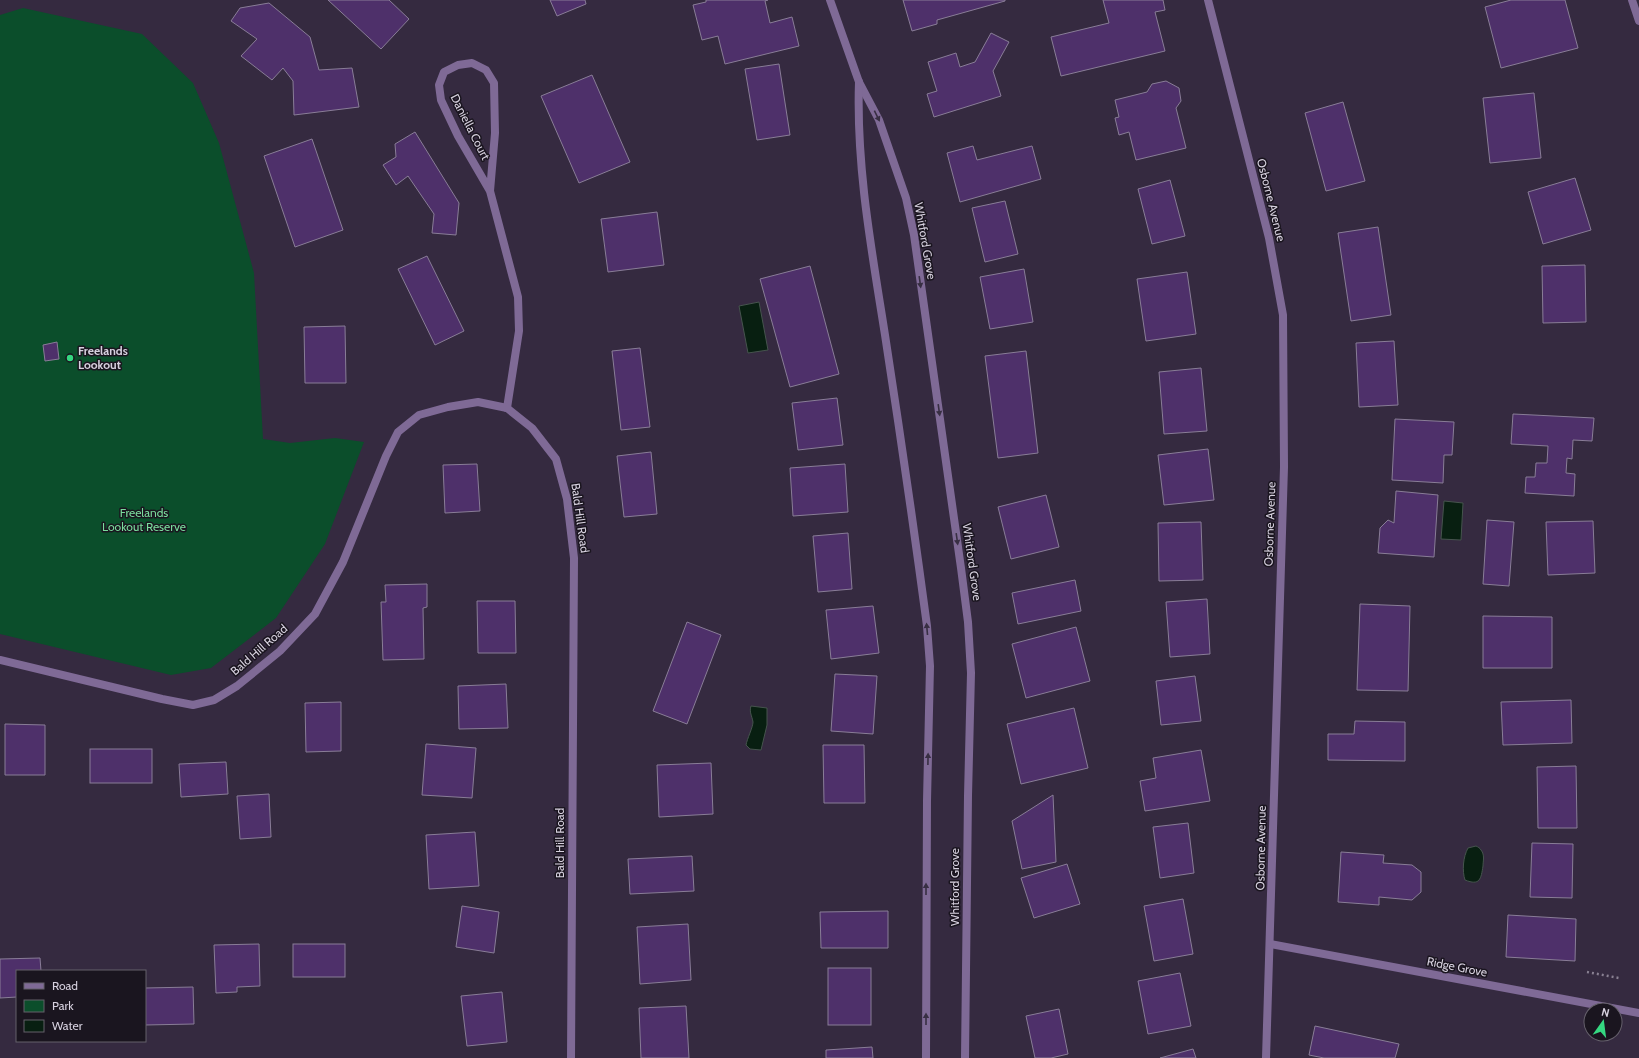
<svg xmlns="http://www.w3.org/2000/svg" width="1639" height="1058" font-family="Cabin,sans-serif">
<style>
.green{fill:#0b4e2b}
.water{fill:#081f11;stroke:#46544e}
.building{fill:#4e306a;stroke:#897d97}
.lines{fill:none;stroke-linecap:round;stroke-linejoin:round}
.path{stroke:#898092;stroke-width:2.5;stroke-dasharray:2 3;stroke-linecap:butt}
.minor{stroke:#7f6a96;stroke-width:8}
.oneway{fill:#382f43}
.poi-dot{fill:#35d881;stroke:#1a151f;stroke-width:1.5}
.labels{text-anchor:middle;stroke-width:3;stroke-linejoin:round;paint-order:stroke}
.street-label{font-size:12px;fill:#d6d0de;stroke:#1a151f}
.poi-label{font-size:12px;font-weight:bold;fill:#d6d0de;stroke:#1a151f;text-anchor:start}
.park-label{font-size:12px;fill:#7adc9d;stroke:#1a151f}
</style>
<rect width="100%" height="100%" fill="#352a40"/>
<path class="green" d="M23,8L142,34L193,83L219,143L254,273L263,439L290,443L335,438L364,442L325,544L276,618L211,668L171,675L0,634V15Z"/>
<g class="water">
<path d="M759,302L768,350L748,353L739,306Z"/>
<path d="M1444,501L1463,503L1461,540L1441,539Z"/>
<path d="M751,706L767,708V725L761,750L750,749L746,745C747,739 753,727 753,722C752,716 749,712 751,706Z"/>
<path d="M1476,846C1478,847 1480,848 1481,850C1485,855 1483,861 1483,866C1481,879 1480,886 1465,880C1462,871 1463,857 1468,848Z"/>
</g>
<g class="building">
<path d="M328,0H389L409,19L381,49Z"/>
<path d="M550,0H585L586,4L557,16Z"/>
<path d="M706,0H768L765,1L770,23L792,17L799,46L725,64L718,36L702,40L693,5L706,2Z"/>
<path d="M903,0H1005V1L937,20V24L912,31Z"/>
<path d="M1103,0H1163L1165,10L1155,12L1165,51L1061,76L1051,37L1109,23Z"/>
<path d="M1511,0H1565L1578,48L1501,68L1485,7Z"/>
<path d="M269,3L310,37L319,70L352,68L359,107L294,115L293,81L283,68L272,80L241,56L257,39L231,21L240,8Z"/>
<path d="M991,33L1009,42L993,71L1001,96L934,117L927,94L937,91L928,62L956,53L960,67L975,62Z"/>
<path d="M779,64L790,135L757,140L745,69Z"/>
<path d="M592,75L630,162L579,183L541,96Z"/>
<path d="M1166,81L1179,88L1181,101L1176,108L1186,148L1136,160L1129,132L1119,135L1115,118L1119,117L1115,100L1147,92L1152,84Z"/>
<path d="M1534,93L1541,158L1490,163L1483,98Z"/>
<path d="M1343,102L1365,181L1326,191L1305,113Z"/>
<path d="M415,132L459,203L456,235L432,233L434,214L408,176L396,185L383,165L396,157L395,144Z"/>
<path d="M312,139L343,230L295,247L264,156Z"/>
<path d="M973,146L977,160L1032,146L1041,179L960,202L947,153Z"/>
<path d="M1575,178L1591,230L1543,244L1528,192Z"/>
<path d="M1170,180L1185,236L1152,244L1138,189Z"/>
<path d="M1005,201L1018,254L985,262L972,208Z"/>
<path d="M657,212L664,265L608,272L601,219Z"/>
<path d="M1378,227L1391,315L1351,321L1338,233Z"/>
<path d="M427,256L464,331L435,345L398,269Z"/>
<path d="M1585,265L1586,322L1543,323L1542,266Z"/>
<path d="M810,266L839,374L790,387L760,279Z"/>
<path d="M1024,269L1033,322L990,329L980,277Z"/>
<path d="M1187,272L1196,334L1146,341L1137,279Z"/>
<path d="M345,326L346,383H305L304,327Z"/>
<path d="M1394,341L1398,405L1359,407L1356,343Z"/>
<path d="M57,342L59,359L45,361L43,345Z"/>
<path d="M640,348L650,427L621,430L612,351Z"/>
<path d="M1026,351L1038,453L998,458L985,356Z"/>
<path d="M1201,368L1207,431L1164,434L1159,372Z"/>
<path d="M837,398L843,445L798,450L792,403Z"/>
<path d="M1513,414L1594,418L1592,441L1573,440L1572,459L1567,458L1566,473L1575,474L1574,496L1525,493L1526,477H1535L1536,463H1547L1548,446L1511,444Z"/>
<path d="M1395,419L1454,422L1452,455H1444L1443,483L1392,480Z"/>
<path d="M1208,449L1214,500L1164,505L1158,455Z"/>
<path d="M651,452L657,514L624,517L617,456Z"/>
<path d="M477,464L480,511L445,513L443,465Z"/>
<path d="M845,464L848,512L793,516L790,468Z"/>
<path d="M1396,491L1438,495L1434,557L1378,553L1380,528L1388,520L1394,523Z"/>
<path d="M1046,495L1059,547L1011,559L998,507Z"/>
<path d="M1487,520L1514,522L1509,586L1483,584Z"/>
<path d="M1593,521L1595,573L1548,575L1546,522Z"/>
<path d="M1201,522L1203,580L1159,581L1158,523Z"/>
<path d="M848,533L852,589L818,592L813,536Z"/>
<path d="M1075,580L1081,611L1018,624L1012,593Z"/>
<path d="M427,584V607L423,608L424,659L383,660L381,602H386L385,585Z"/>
<path d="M1207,599L1210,654L1170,657L1166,602Z"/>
<path d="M477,601H515L516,653H478Z"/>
<path d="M1360,604L1410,606L1408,691L1357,690Z"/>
<path d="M873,606L879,653L831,659L826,610Z"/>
<path d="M1483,616L1552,617V668H1483Z"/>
<path d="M687,622L721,635L687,724L653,711Z"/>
<path d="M1076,627L1090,681L1026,698L1012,644Z"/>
<path d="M835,674L877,676L873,734L831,731Z"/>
<path d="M1195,676L1201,721L1161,725L1156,681Z"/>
<path d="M506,684L508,728L459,729L458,686Z"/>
<path d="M1571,700L1572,743L1503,745L1501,702Z"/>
<path d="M341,702V751L306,752L305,703Z"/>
<path d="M1074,708L1088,768L1021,784L1007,724Z"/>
<path d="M1355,721L1405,722V761L1328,760V734H1354Z"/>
<path d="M5,724L45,725V775H5Z"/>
<path d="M426,744L476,748L472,798L422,795Z"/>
<path d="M823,745H864L865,803H824Z"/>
<rect x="90" y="749" width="62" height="34"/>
<path d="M1201,750L1210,801L1145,811L1140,781L1156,778L1153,758Z"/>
<path d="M226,762L228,794L181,797L179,764Z"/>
<path d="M711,763L713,814L659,817L657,765Z"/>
<path d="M1576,766L1577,828H1538L1537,767Z"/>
<path d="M269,794L271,837L240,839L237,796Z"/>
<path d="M1053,795L1056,862L1022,869L1012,821Z"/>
<path d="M1188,823L1194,873L1160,878L1153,827Z"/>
<path d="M475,832L479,886L429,889L426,835Z"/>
<path d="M1532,843L1573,844L1572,898L1530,897Z"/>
<path d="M1341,852L1384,855L1383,863L1412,865L1421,872V892L1412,900L1379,897V905L1338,902Z"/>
<path d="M692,856L694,891L630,894L628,859Z"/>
<path d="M1067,864L1080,904L1034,918L1021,878Z"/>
<path d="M1183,899L1193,954L1154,961L1144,906Z"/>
<path d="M462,906L499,912L494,953L456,947Z"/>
<path d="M888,911V948H821L820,912Z"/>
<path d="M1508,915L1576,919L1575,961L1506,957Z"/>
<path d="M688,924L691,980L640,984L637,927Z"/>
<path d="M259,944L260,986L237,987V992L216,993L214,945Z"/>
<rect x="293" y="944" width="52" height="33"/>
<path d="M40,958L41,971H17V997L0,998V959Z"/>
<rect x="828" y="968" width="43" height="57"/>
<path d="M1180,973L1191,1026L1148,1034L1138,981Z"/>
<path d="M193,987L194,1024L145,1025V988Z"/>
<path d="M502,992L507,1042L467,1046L461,996Z"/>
<path d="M686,1006L689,1058H641L639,1008Z"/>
<path d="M1059,1009L1068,1054L1051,1058H1035L1026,1016Z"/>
<path d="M1315,1026L1399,1044L1395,1058H1324L1309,1055Z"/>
<path d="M872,1047L873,1058H826V1050Z"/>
<path d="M1193,1049L1196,1058H1160Z"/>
</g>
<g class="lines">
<path class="path" d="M1587,972L1619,978"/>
<g class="minor">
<path d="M830,0L859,82L879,120L906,198L914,235L961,568L968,622L971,673L968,796L965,1058"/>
<path d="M1208,0L1269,238L1283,315L1284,467L1266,1058"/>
<path d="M1632,0L1639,21"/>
<path d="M859,82C856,167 872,252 885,335C900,432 914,529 927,626L930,666L927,801L926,1058"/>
<path d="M490,191L495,133L494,83L486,70L472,63L458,65L444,72L439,85L441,100L458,136L490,191L518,297L519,331L507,408"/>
<path d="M0,660L162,699L193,705L214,700L237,686L280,651L315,614L343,562L386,456L398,432L419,415L448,407L478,402L507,408L532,428L556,459L567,499L574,558L571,1058"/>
<path d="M1270,944L1639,1013"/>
</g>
</g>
<defs><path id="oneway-solid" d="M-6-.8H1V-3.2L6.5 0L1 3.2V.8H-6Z"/></defs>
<g class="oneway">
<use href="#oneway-solid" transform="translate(877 116) rotate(64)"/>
<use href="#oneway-solid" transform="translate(920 282) rotate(82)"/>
<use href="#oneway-solid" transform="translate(939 410) rotate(82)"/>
<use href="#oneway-solid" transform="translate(957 539) rotate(82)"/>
<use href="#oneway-solid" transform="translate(927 629) rotate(-95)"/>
<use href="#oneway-solid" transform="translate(928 759) rotate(-89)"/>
<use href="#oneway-solid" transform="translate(926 889) rotate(-90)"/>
<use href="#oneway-solid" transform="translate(926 1019) rotate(-90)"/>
</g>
<circle class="poi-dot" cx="70" cy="358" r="4"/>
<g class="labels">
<g class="street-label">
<text transform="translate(470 127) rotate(63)" y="4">Daniella Court</text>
<text transform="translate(1271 200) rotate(76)" y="4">Osborne Avenue</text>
<text transform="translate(925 241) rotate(80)" y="4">Whitford Grove</text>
<text transform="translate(580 518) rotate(82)" y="4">Bald Hill Road</text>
<text transform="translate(1270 524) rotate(-88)" y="4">Osborne Avenue</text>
<text transform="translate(972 562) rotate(82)" y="4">Whitford Grove</text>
<text transform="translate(259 650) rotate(-41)" y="4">Bald Hill Road</text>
<text transform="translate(560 843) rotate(-90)" y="4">Bald Hill Road</text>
<text transform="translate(1261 848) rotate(-89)" y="4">Osborne Avenue</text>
<text transform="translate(955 887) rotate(-90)" y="4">Whitford Grove</text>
<text transform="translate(1457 967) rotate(11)" y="4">Ridge Grove</text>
</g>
<g class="poi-label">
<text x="78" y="355">Freelands<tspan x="78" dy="14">Lookout</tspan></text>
</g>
<g class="park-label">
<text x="144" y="517">Freelands<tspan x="144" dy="14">Lookout Reserve</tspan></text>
</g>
</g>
<rect x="16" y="970" width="130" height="72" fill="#1a151f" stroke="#65606b"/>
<rect x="24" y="983" width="20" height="6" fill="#7f6a96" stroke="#65606b"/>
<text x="52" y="990" font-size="12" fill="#d6d0de">Road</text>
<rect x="24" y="1000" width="20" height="12" fill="#0b4e2b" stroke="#65606b"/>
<text x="52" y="1010" font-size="12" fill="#d6d0de">Park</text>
<rect x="24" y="1020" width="20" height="12" fill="#081f11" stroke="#65606b"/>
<text x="52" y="1030" font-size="12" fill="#d6d0de">Water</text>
<g transform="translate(1603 1022) rotate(14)"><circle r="19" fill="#1a151f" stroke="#65606b"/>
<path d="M0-3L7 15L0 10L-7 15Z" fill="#35d881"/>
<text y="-6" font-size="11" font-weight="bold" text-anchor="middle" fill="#d6d0de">N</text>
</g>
</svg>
